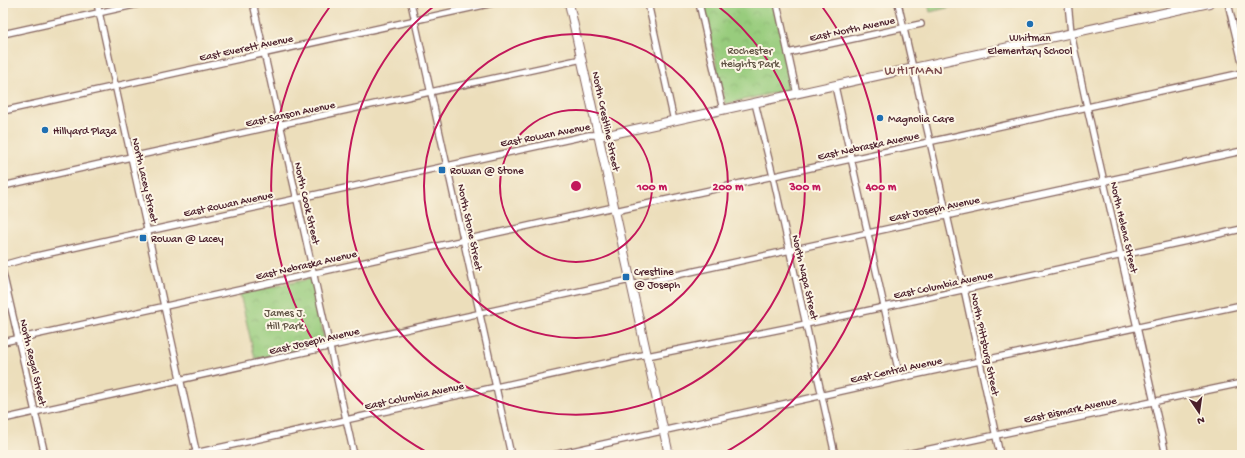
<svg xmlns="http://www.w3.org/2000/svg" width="1245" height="458" font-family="'Gochi Hand',sans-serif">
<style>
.grass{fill:#98cc7d;stroke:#717654}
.park{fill:url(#park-crowns);stroke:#717654}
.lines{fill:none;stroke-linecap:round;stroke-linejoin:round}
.street-casing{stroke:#83625d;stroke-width:8}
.secondary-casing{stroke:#83625d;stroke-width:10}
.street{stroke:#fff;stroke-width:5.5}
.secondary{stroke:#fff;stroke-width:8}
.ring{fill:none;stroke:#c2185b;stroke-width:2}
.poi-dot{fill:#1f6fb2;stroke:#fcf5e5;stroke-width:1.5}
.labels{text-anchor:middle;stroke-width:4;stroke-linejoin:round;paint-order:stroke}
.street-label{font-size:11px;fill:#4a1f2b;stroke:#fcf5e5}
.poi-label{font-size:11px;fill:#4a1f2b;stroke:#fcf5e5;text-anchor:start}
.park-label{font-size:11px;fill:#615344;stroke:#fcf5e5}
.quarter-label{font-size:13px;letter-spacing:1px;fill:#7d4d4f;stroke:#fcf5e5}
.centre{fill:#c2185b;stroke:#fcf5e5;stroke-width:2}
.ring-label{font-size:12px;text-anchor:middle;font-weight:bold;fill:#c2185b;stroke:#fcf5e5;stroke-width:4;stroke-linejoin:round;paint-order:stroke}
</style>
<defs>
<pattern id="park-crowns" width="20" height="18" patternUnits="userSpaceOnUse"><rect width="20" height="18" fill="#98cc7d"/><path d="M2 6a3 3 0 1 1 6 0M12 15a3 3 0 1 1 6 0" fill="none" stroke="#84af6c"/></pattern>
</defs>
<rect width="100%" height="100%" fill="#fcf5e5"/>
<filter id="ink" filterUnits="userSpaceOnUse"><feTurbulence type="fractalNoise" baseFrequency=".025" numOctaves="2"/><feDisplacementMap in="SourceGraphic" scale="8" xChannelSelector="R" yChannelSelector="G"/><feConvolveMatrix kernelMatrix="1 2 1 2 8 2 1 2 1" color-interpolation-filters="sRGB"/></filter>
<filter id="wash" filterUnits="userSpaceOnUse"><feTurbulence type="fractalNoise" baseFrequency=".012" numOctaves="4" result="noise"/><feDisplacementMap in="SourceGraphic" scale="16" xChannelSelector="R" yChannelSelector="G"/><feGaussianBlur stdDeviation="0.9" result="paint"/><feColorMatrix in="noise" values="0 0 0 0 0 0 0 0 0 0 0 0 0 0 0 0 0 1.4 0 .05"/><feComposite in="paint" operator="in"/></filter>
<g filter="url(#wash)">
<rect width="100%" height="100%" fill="#ecdebb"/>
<path class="grass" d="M928,3H968L930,12Z"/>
<g class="park">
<path d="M703,3H774L792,86L791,89L725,104Z"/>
<path d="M309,279L312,281L325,343L255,359L240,294Z"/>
</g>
</g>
<g filter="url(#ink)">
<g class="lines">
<g class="street-casing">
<g id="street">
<path d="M97,3L197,455"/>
<path d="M253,3L354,455"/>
<path d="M411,3L511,455"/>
<path d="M648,3L674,121"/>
<path d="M699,3L723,110"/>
<path d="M777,3L797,94"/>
<path d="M898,3L964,289L1000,455"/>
<path d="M1068,3L1071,33L1087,107L1166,455"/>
<path d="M1228,3L1242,62"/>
<path d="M3,34L143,3"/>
<path d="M788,53L921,24"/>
<path d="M835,86L900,378"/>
<path d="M755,103L773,176L835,455"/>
<path d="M3,111L493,3"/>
<path d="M3,186L131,157L582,59"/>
<path d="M615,211L1242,73"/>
<path d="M3,265L32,257L148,231L589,135H598"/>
<path d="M3,273L45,455"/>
<path d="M631,285L1242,151"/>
<path d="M3,342L614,207"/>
<path d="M647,356L806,324L1242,229"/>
<path d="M3,419L630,280"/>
<path d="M186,455L647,354"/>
<path d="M554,455L900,378L1242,305"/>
<path d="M902,455L1242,383"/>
</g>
</g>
<g class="secondary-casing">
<g id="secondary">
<path d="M569,3L669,455"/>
<path d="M598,135H608L1209,3"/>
</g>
</g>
<use href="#street" class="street"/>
<use href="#secondary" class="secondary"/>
</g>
</g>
<g class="ring">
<circle cx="576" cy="186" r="76"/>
<circle cx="576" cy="186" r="152"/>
<path d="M714 3A229 229 0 1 1 438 3"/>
<path d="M430 454A305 305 0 0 1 331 5M821 5A305 305 0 0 1 722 454"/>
</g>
<g class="poi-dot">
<circle cx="1030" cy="24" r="4"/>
<circle cx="880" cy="118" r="4"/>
<circle cx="45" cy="130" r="4"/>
<rect x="438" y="166" width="8" height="8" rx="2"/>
<rect x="139" y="234" width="8" height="8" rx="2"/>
<rect x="622" y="273" width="8" height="8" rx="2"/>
</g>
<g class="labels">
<g class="street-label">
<text transform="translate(852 28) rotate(-12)" y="4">East North Avenue</text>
<text transform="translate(246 47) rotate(-12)" y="4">East Everett Avenue</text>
<text transform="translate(290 113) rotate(-12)" y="4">East Sanson Avenue</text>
<text transform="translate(607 121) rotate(78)" y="4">North Crestline Street</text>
<text transform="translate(545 134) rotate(-11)" y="4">East Rowan Avenue</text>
<text transform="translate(868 145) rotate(-12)" y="4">East Nebraska Avenue</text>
<text transform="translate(146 180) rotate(77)" y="4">North Lacey Street</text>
<text transform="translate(228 203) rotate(-12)" y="4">East Rowan Avenue</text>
<text transform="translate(308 203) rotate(77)" y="4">North Cook Street</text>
<text transform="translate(934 208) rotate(-12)" y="4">East Joseph Avenue</text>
<text transform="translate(471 227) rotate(78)" y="4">North Stone Street</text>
<text transform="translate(1125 227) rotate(77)" y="4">North Helena Street</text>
<text transform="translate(306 264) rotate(-13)" y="4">East Nebraska Avenue</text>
<text transform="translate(806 277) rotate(77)" y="4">North Napa Street</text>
<text transform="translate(943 284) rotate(-12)" y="4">East Columbia Avenue</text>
<text transform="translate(314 340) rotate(-13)" y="4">East Joseph Avenue</text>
<text transform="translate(986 344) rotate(78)" y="4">North Pittsburg Street</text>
<text transform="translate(34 362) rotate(77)" y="4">North Regal Street</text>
<text transform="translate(896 369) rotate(-12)" y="4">East Central Avenue</text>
<text transform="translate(414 395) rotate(-12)" y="4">East Columbia Avenue</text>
<text transform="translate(1070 409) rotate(-12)" y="4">East Bismark Avenue</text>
</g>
<g class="poi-label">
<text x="1030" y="41" text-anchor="middle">Whitman<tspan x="1030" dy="13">Elementary School</tspan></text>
<text x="888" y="122">Magnolia Care</text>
<text x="53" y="134">Hillyard Plaza</text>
<text x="450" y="174">Rowan @ Stone</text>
<text x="151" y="242">Rowan @ Lacey</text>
<text x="634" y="275">Crestline<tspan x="634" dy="13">@ Joseph</tspan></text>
</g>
<g class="park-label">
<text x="750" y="54">Rochester<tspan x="750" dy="13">Heights Park</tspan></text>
<text x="285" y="316">James J.<tspan x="285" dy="13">Hill Park</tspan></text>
</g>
<g class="quarter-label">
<text x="914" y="74">WHITMAN</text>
</g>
</g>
<circle cx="576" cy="186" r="6" class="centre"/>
<g class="ring-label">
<text x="652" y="190">100 m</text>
<text x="728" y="190">200 m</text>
<text x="805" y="190">300 m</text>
<text x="881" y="190">400 m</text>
</g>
<rect width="1245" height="458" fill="none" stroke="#fcf5e5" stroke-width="16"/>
<g transform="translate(1199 412) rotate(167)" stroke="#fcf5e5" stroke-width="3" paint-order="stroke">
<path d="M0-3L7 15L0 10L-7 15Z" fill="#4a1f2b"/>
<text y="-6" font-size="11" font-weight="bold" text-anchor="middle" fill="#4a1f2b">N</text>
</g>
</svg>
